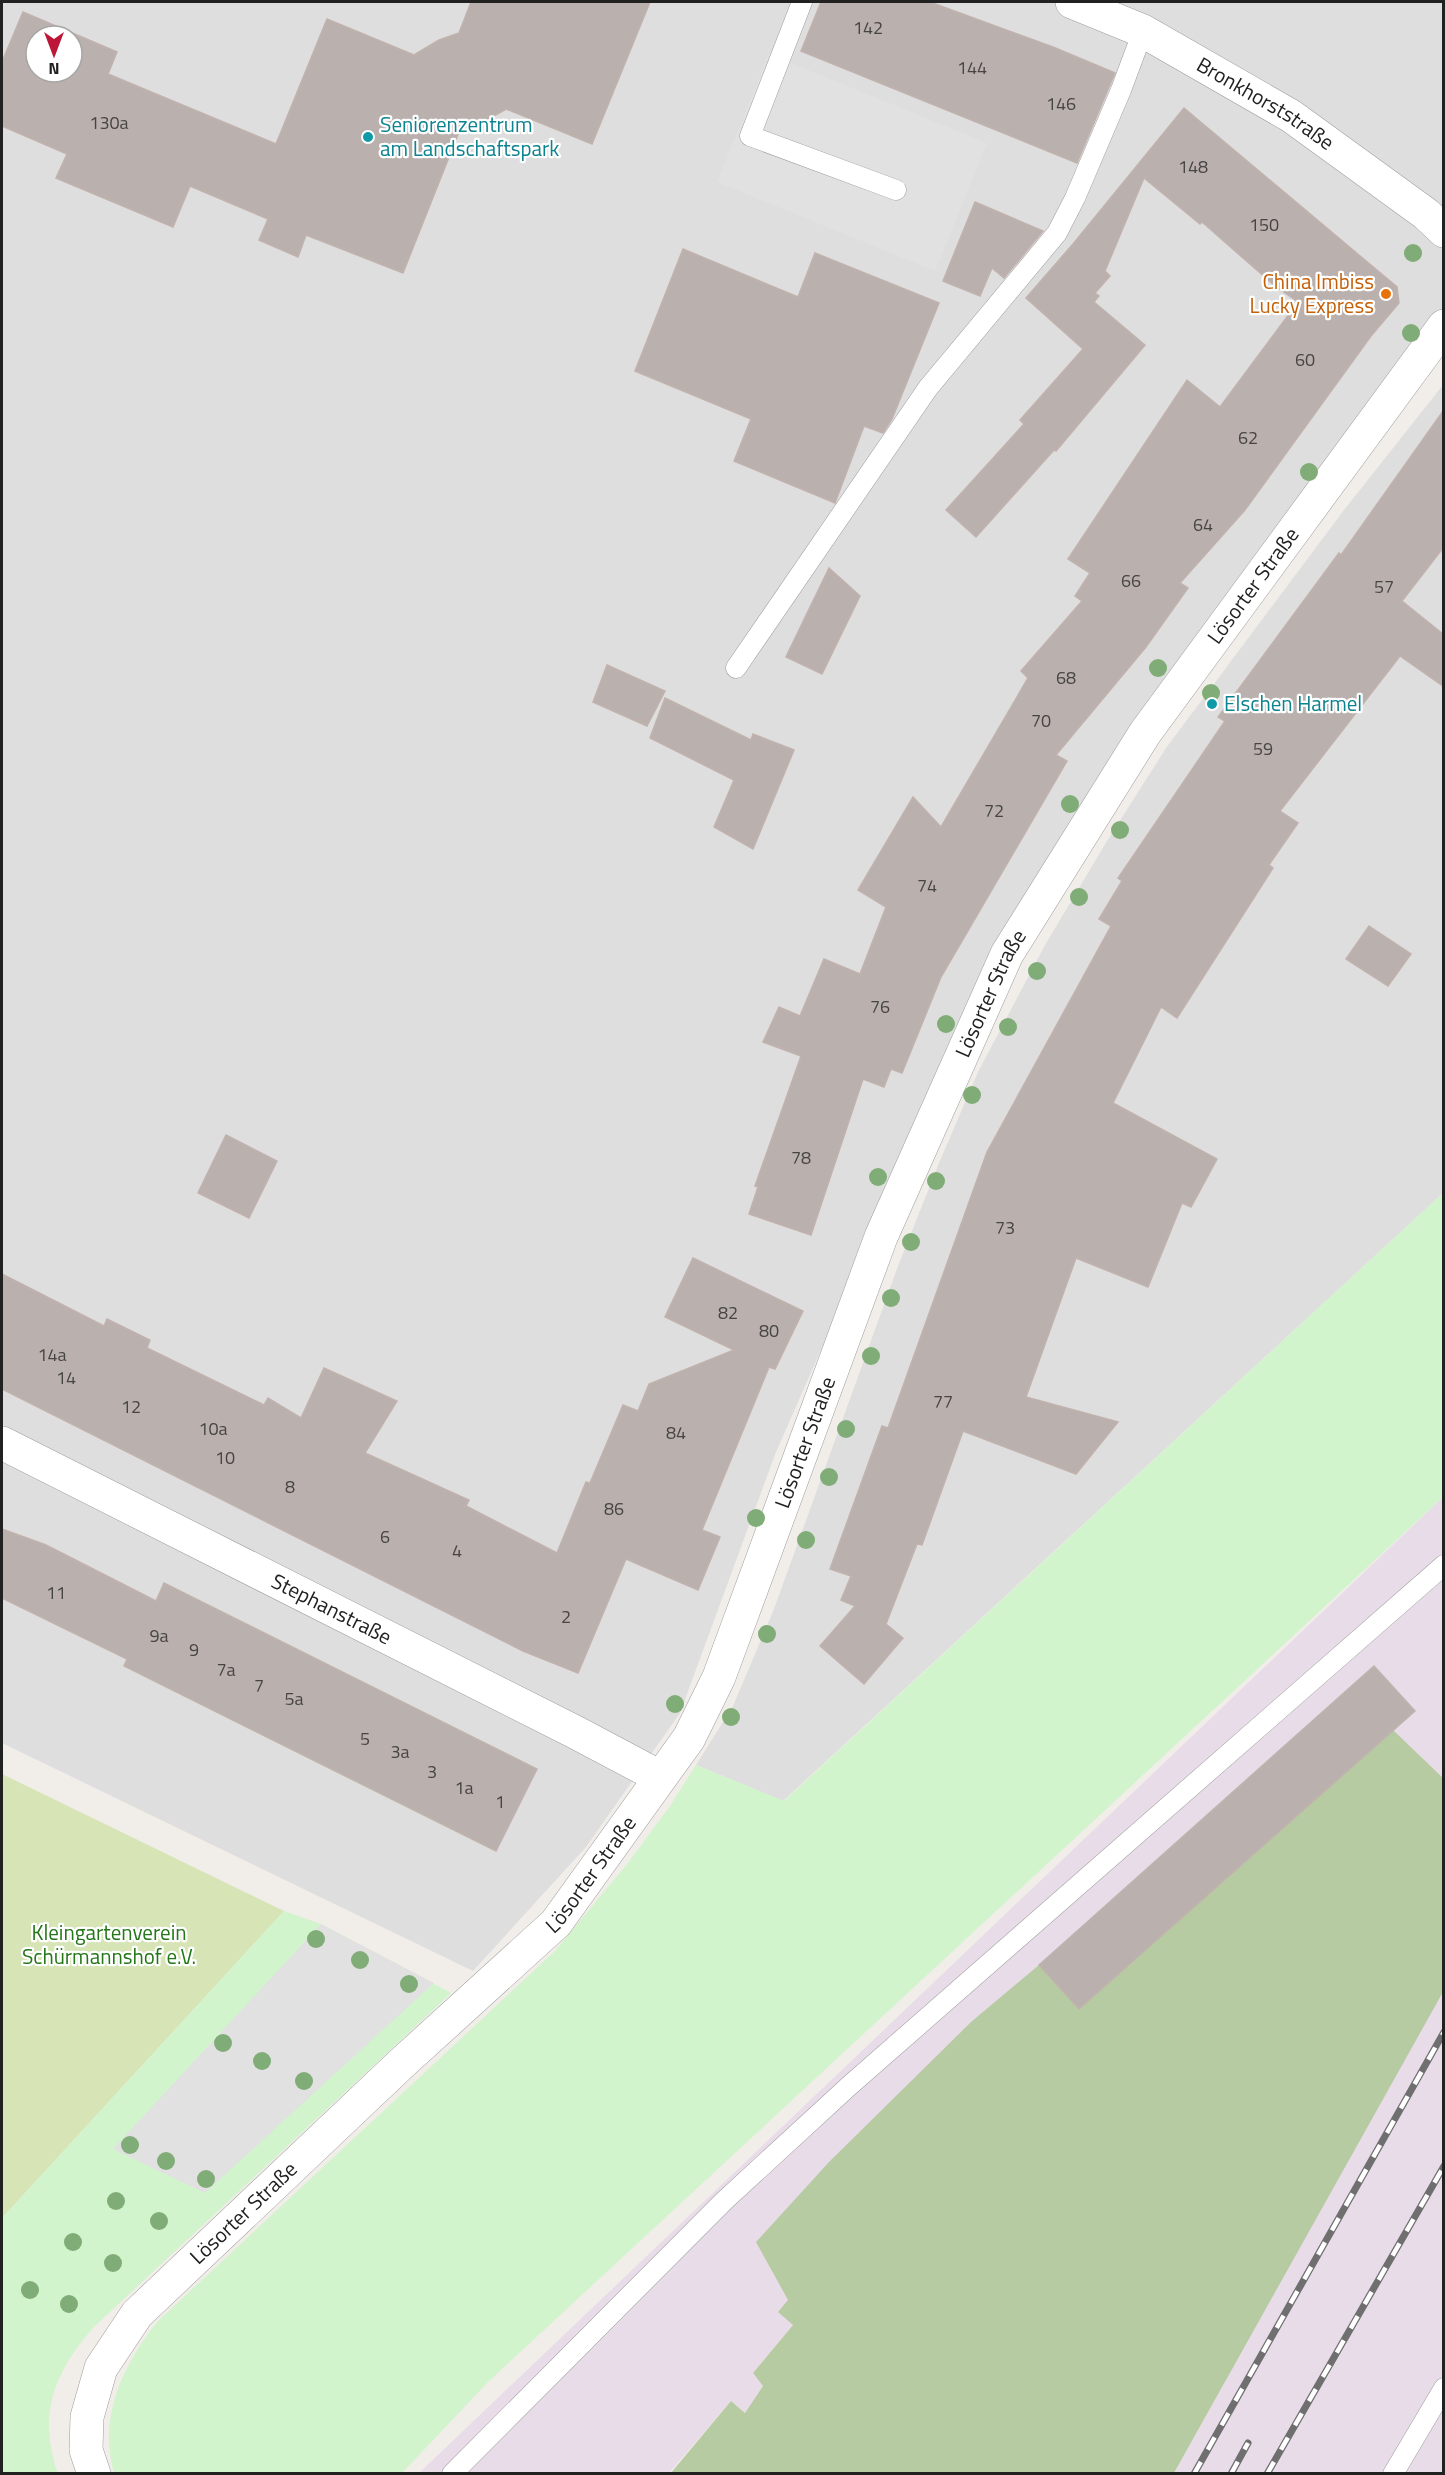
<svg xmlns="http://www.w3.org/2000/svg" width="1445" height="2475" font-family="'Titillium Web',sans-serif">
<style>
.residential{fill:#dfdedf;fill-rule:evenodd}
.industrial{fill:#e9dce9}
.grass{fill:#d6e4b6}
.forest{fill:#b7cba3}
.park{fill:#d1f4cc}
.parking{fill:#e1e1e1}
.building{fill:#bab1af;stroke:#c1b2ad;stroke-width:1.5;fill-rule:evenodd}
.lines{fill:none;stroke-linecap:round;stroke-linejoin:round}
.service-casing{stroke:#9e9e9e;stroke-width:21}
.minor-casing{stroke:#9e9e9e;stroke-width:34}
.service{stroke:#fff;stroke-width:20}
.minor{stroke:#fff;stroke-width:33}
.rail-casing{stroke:#6f6f6f;stroke-width:7}
.rail{stroke:#fff;stroke-width:4.5;stroke-dasharray:14;stroke-linecap:butt}
.tree{fill:#80ac77}
.culture-dot{fill:#0f9aa8;stroke:#fff;stroke-width:2}
.food-dot{fill:#e8710a;stroke:#fff;stroke-width:2}
.labels{text-anchor:middle;stroke-width:4.5;stroke-linejoin:round;paint-order:stroke}
.number-label{font-size:18px;fill:#474544}
.street-label{font-size:21px;fill:#212121;stroke:#fff}
.culture-label{font-size:21px;fill:#0d838f;stroke:#fff;text-anchor:start}
.food-label{font-size:21px;fill:#c56008;stroke:#fff;text-anchor:end}
.park-label{font-size:21px;fill:#247619;stroke:#fff}
</style>
<rect width="100%" height="100%" fill="#f1ede9"/>
<g class="residential">
<path d="M2,2H1443V310L1006,930L776,1452L680,1713L586,1847L473,1971L2,1743ZM36,36H72V72H36Z"/>
<path d="M1443,385V1193L783,1801L696,1765L733,1706L774,1609L898,1266L939,1163L978,1072L1045,945L1107,841L1166,748L1344,510Z"/>
</g>
<path class="industrial" d="M1443,1497V2473H1174L1225,2382L793,2325L753,2373L763,2386L745,2413L731,2401L669,2473L418,2474Z"/>
<path class="grass" d="M2,1774L284,1911L2,2218Z"/>
<path class="forest" d="M1393,1730L1443,1778V1992L1174,2473L670,2474L731,2401L745,2413L763,2386L753,2373L793,2325L778,2312L788,2300L756,2242L829,2162L971,2022L1039,1965L1080,2008Z"/>
<g class="park">
<path d="M1443,1193V1497L489,2381L402,2473H114C98,2416 123,2365 158,2321L554,1952L628,1863L670,1806L696,1765L784,1801Z"/>
<path d="M284,1911L321,1924L451,1993L95,2326C64,2360 42,2399 51,2447C53,2456 54,2465 58,2473H2V2218Z"/>
</g>
<g class="parking">
<path d="M769,54L987,143L935,271L717,182Z"/>
<path d="M321,1924L434,1983L205,2193L113,2149Z"/>
</g>
<g class="building">
<path d="M471,2H650L592,144L506,109L482,123L459,132L403,273L306,235L298,257L259,240L268,219L190,186L173,227L56,178L67,154L2,126V62L23,12L117,52L108,74L276,144L327,19L414,55L439,40L459,33ZM36,36H72V72H36Z"/>
<path d="M821,2H930L1053,47L1115,73L1077,163L801,51Z"/>
<path d="M1184,108L1397,287L1399,303L1371,336L1245,510L1180,583L1188,588L1146,647L1056,755L1067,761L941,977L902,1073L891,1069L884,1087L863,1079L811,1235L749,1214L758,1187L755,1186L801,1056L763,1042L779,1007L800,1016L824,959L860,974L886,907L858,890L913,797L941,827L1028,678L1021,671L1082,601L1075,596L1090,573L1068,559L1187,380L1220,407L1298,302L1275,286L1202,222L1200,224L1144,178L1105,271L1110,276L1095,293L1099,296L1094,302L1145,345L1056,451L1054,450L976,537L946,510L1024,424L1020,420L1083,349L1026,298L1073,244Z"/>
<path d="M975,202L1043,231L1004,278L992,268L980,296L943,281Z"/>
<path d="M683,249L798,297L815,253L939,303L892,419L883,433L864,426L835,503L734,461L751,419L635,371Z"/>
<path d="M1443,411V548L1402,601L1443,634V686L1400,656L1280,811L1298,823L1269,865L1273,868L1177,1018L1161,1007L1113,1103L1217,1159L1191,1207L1182,1203L1148,1287L1076,1258L1026,1397L1118,1422L1076,1474L963,1431L922,1545L917,1544L886,1624L903,1638L864,1684L820,1646L855,1606L841,1600L851,1576L830,1569L882,1426L888,1428L987,1152L1111,926L1099,919L1122,881L1118,878L1225,721L1218,717L1339,553L1341,555Z"/>
<path d="M829,568L860,596L822,674L786,657Z"/>
<path d="M607,665L665,691L647,726L593,702Z"/>
<path d="M665,698L751,740L753,734L794,750L753,849L714,827L734,780L650,738Z"/>
<path d="M1369,926L1411,954L1388,986L1346,959Z"/>
<path d="M226,1135L277,1161L249,1218L198,1193Z"/>
<path d="M693,1258L803,1311L775,1369L769,1367L702,1530L720,1537L698,1590L626,1559L578,1673L523,1651L2,1389V1274L104,1326L107,1319L150,1340L147,1348L264,1405L268,1398L301,1418L324,1368L397,1401L365,1453L469,1500L466,1506L557,1553L586,1482L590,1483L623,1405L638,1411L649,1384L734,1350L665,1317Z"/>
<path d="M2,1529L46,1545L156,1601L164,1583L537,1769L496,1851L124,1666L127,1659L2,1598Z"/>
<path d="M1374,1666L1415,1711L1079,2009L1039,1965Z"/>
</g>
<g class="lines">
<g class="service-casing">
<g id="service">
<path d="M802,2L750,136L896,190"/>
<path d="M736,668L928,388L1057,233L1075,198L1121,90L1143,31"/>
<path d="M452,2474L724,2201L849,2086L1444,1565"/>
<path d="M1393,2474L1444,2388"/>
</g>
</g>
<g class="minor-casing">
<g id="minor">
<path id="s1" d="M1072,2L1143,31L1291,116L1426,214L1444,231"/>
<path id="s2" d="M2,1443L575,1732L660,1777"/>
<path id="s3" d="M94,2474L86,2450L87,2417L101,2368L137,2314L402,2063L556,1923L689,1738L719,1677L881,1237L1007,954L1145,733L1444,326"/>
</g>
</g>
<use href="#service" class="service"/>
<use href="#minor" class="minor"/>
<g class="rail-casing">
<g id="rail">
<path d="M1194,2474L1444,2032"/>
<path d="M1231,2474L1248,2443"/>
<path d="M1267,2474L1444,2166"/>
</g>
</g>
<use href="#rail" class="rail"/>
</g>
<g class="tree">
<circle cx="1413" cy="253" r="9"/>
<circle cx="1411" cy="333" r="9"/>
<circle cx="1309" cy="472" r="9"/>
<circle cx="1158" cy="668" r="9"/>
<circle cx="1211" cy="693" r="9"/>
<circle cx="1070" cy="804" r="9"/>
<circle cx="1120" cy="830" r="9"/>
<circle cx="1079" cy="897" r="9"/>
<circle cx="1037" cy="971" r="9"/>
<circle cx="946" cy="1024" r="9"/>
<circle cx="1008" cy="1027" r="9"/>
<circle cx="972" cy="1095" r="9"/>
<circle cx="878" cy="1177" r="9"/>
<circle cx="936" cy="1181" r="9"/>
<circle cx="911" cy="1242" r="9"/>
<circle cx="891" cy="1298" r="9"/>
<circle cx="871" cy="1356" r="9"/>
<circle cx="846" cy="1429" r="9"/>
<circle cx="829" cy="1477" r="9"/>
<circle cx="756" cy="1518" r="9"/>
<circle cx="806" cy="1540" r="9"/>
<circle cx="767" cy="1634" r="9"/>
<circle cx="675" cy="1704" r="9"/>
<circle cx="731" cy="1717" r="9"/>
<circle cx="316" cy="1939" r="9"/>
<circle cx="360" cy="1960" r="9"/>
<circle cx="409" cy="1984" r="9"/>
<circle cx="223" cy="2043" r="9"/>
<circle cx="262" cy="2061" r="9"/>
<circle cx="304" cy="2081" r="9"/>
<circle cx="130" cy="2145" r="9"/>
<circle cx="166" cy="2161" r="9"/>
<circle cx="206" cy="2179" r="9"/>
<circle cx="116" cy="2201" r="9"/>
<circle cx="159" cy="2221" r="9"/>
<circle cx="73" cy="2242" r="9"/>
<circle cx="113" cy="2263" r="9"/>
<circle cx="30" cy="2290" r="9"/>
<circle cx="69" cy="2304" r="9"/>
</g>
<g class="culture-dot">
<circle cx="368" cy="137" r="6"/>
<circle cx="1212" cy="704" r="6"/>
</g>
<circle class="food-dot" cx="1386" cy="294" r="6"/>
<g class="labels">
<g class="number-label">
<text x="868" y="34">142</text>
<text x="972" y="74">144</text>
<text x="1061" y="110">146</text>
<text x="109" y="129">130a</text>
<text x="1193" y="173">148</text>
<text x="1264" y="231">150</text>
<text x="1305" y="366">60</text>
<text x="1248" y="444">62</text>
<text x="1203" y="531">64</text>
<text x="1131" y="587">66</text>
<text x="1384" y="593">57</text>
<text x="1066" y="684">68</text>
<text x="1041" y="727">70</text>
<text x="1263" y="755">59</text>
<text x="994" y="817">72</text>
<text x="927" y="892">74</text>
<text x="880" y="1013">76</text>
<text x="801" y="1164">78</text>
<text x="1005" y="1234">73</text>
<text x="728" y="1319">82</text>
<text x="769" y="1337">80</text>
<text x="52" y="1361">14a</text>
<text x="66" y="1384">14</text>
<text x="943" y="1408">77</text>
<text x="131" y="1413">12</text>
<text x="213" y="1435">10a</text>
<text x="676" y="1439">84</text>
<text x="225" y="1464">10</text>
<text x="290" y="1493">8</text>
<text x="614" y="1515">86</text>
<text x="385" y="1543">6</text>
<text x="457" y="1557">4</text>
<text x="56" y="1599">11</text>
<text x="566" y="1623">2</text>
<text x="159" y="1642">9a</text>
<text x="194" y="1656">9</text>
<text x="226" y="1676">7a</text>
<text x="259" y="1692">7</text>
<text x="294" y="1705">5a</text>
<text x="365" y="1745">5</text>
<text x="400" y="1758">3a</text>
<text x="432" y="1778">3</text>
<text x="464" y="1794">1a</text>
<text x="500" y="1808">1</text>
</g>
<g class="street-label">
<text dy="7" stroke="none"><textPath href="#s1" startOffset="219">Bronkhorststraße</textPath></text>
<text dy="7" stroke="none"><textPath href="#s3" startOffset="2265">Lösorter Straße</textPath></text>
<text dy="7" stroke="none"><textPath href="#s3" startOffset="1779">Lösorter Straße</textPath></text>
<text dy="7" stroke="none"><textPath href="#s3" startOffset="1293">Lösorter Straße</textPath></text>
<text dy="7" stroke="none"><textPath href="#s2" startOffset="369">Stephanstraße</textPath></text>
<text dy="7" stroke="none"><textPath href="#s3" startOffset="807">Lösorter Straße</textPath></text>
<text dy="7" stroke="none"><textPath href="#s3" startOffset="321">Lösorter Straße</textPath></text>
</g>
<g class="culture-label">
<text x="380" y="132">Seniorenzentrum<tspan x="380" dy="24">am Landschaftspark</tspan></text>
<text x="1224" y="711">Elschen Harmel</text>
</g>
<g class="food-label">
<text x="1374" y="289">China Imbiss<tspan x="1374" dy="24">Lucky Express</tspan></text>
</g>
<g class="park-label">
<text x="109" y="1940">Kleingartenverein<tspan x="109" dy="24">Schürmannshof e.V.</tspan></text>
</g>
</g>
<rect width="1445" height="2475" fill="none" stroke="#212121" stroke-width="6"/>
<g transform="translate(54 54) rotate(180)"><circle r="28" fill="#ffffff" stroke="#a6a6a6" stroke-width="1.5"/>
<path d="M0-4.5L10 22L0 15L-10 22Z" fill="#bc1738"/>
<text y="-9" font-size="16" font-weight="bold" text-anchor="middle" fill="#212121">N</text>
</g>
</svg>
